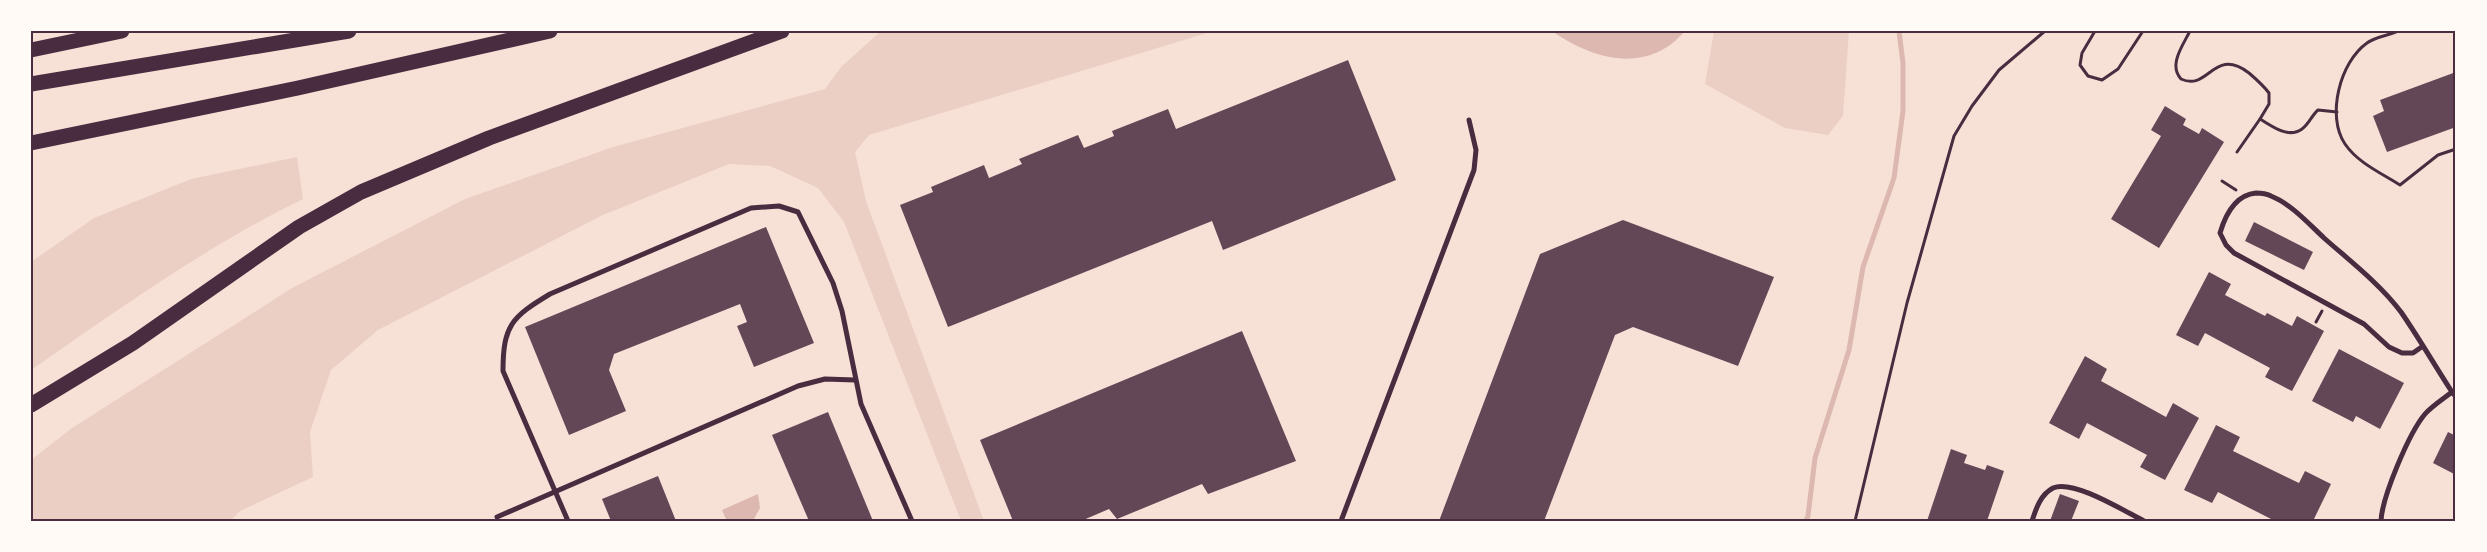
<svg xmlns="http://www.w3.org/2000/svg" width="2487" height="552" font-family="'Asap Condensed',sans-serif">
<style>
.green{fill:#ebcfc5}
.water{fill:#dcb8b0}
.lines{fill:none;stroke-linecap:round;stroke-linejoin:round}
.stream{stroke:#dcb8b0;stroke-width:5}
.building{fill:#644757}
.path{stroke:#4a2c40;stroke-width:3}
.minor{stroke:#4a2c40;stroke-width:5}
.motorway{stroke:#4a2c40;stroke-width:15}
.neatline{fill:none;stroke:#4a2c40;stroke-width:2}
</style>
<rect width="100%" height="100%" fill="#f7e1d7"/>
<g class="green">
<path d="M881,31H1214L869,135L855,152L866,201L984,521H961L844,222L818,188L770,166L729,164L603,215L378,330L331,370L310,432L313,477L240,511L230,521H31V460L72,428L292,288L465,199L613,147L825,89L841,67Z"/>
<path d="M1714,31H1849L1843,116L1828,135L1785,128L1705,84Z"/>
<path d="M297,157L303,199C207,246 119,309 31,370V262L94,218L191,179Z"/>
</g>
<g class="water">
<path d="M1552,31H1685C1647,75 1593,60 1552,31Z"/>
<path d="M758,494L760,508L754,519H726L722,510Z"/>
</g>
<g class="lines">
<path class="stream" d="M1806,521L1808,516L1815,458L1849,350L1863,267L1894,178L1903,111V63L1899,31"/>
</g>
<g class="building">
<path d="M1348,60L1396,180L1223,250L1212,221L948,327L900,205L933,192L931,187L984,165L989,178L1022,164L1019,159L1078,135L1084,148L1114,136L1112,131L1168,109L1176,129Z"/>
<path d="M2456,72V127L2387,152L2373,116L2384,111L2380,100Z"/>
<path d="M2165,106L2186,119L2183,125L2199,134L2202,128L2224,142L2159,248L2111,219L2161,136L2151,130Z"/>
<path d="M1623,220L1774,277L1738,366L1633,327L1615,335L1544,521H1439L1540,254Z"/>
<path d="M2254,222L2313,252L2304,270L2245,241Z"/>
<path d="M766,227L814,343L754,367L737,326L747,322L740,304L614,354L609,370L626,411L569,435L525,327Z"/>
<path d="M2209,272L2231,284L2225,295L2265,316L2267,313L2292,326L2297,316L2324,331L2292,391L2265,377L2270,368L2205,333L2198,346L2176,335Z"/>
<path d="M1242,331L1296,461L1208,494L1202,484L1117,519L1109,509L1081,521H1013L980,440Z"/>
<path d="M2339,349L2404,383L2380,429L2356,416L2353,422L2312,401Z"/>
<path d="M2085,356L2107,369L2101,381L2166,417L2173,403L2199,418L2165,480L2140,467L2147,455L2087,423L2079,439L2049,423Z"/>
<path d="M828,412L873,521H809L772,435Z"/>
<path d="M2216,425L2240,437L2233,451L2299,483L2305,471L2331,484L2313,521H2275L2218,492L2212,503L2184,490Z"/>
<path d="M2448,432L2456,436V475L2433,463Z"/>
<path d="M1951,449L1967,455L1964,463L1985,470L1987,465L2004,471L1987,521H1927Z"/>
<path d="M658,476L676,521H611L602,499Z"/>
<path d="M2060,494L2079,501L2071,521H2050Z"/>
</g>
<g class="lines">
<g class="path">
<path d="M2095,31L2082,53L2080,65L2088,76L2102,80L2118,69L2143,31"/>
<path d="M2190,31C2183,45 2168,65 2181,79C2209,92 2213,46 2249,73C2256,79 2263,85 2269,93V104L2260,119C2272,126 2288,139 2302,129C2309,124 2312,115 2318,110L2337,112"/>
<path d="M2399,31C2390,35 2375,37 2367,43C2340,62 2326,116 2345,144C2358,163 2381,173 2400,185L2438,155L2456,149"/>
<path d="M2237,152L2260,119"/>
<path d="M2222,181L2236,190"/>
<path d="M2316,322L2322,311"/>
<path d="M1855,521L1907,303L1954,136L1972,106L1999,70L2045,31"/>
</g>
<g class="minor">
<path d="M2423,346L2413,353H2402L2389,347L2364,324L2234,253L2226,245L2220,233C2225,216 2235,195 2256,193C2260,193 2267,194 2271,196C2291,204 2308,223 2324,238C2350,261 2380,284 2401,312C2419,338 2435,366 2452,392L2456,397"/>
<path d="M497,517L798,386L825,379L855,380"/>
<path d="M568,521L503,371C503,325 512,317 550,294L751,208L779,206L798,212L833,283L842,311L861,404L912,521"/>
<path d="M1341,521L1474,170L1476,150L1469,120"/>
<path d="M2032,521C2036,509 2040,495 2053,488C2073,479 2124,511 2144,521"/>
<path d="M2381,521C2382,497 2409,433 2425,414C2432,406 2443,399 2452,392"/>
</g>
<g class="motorway">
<path d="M31,50L122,31"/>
<path d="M31,84L349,31"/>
<path d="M31,143L298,88L550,31"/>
<path d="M31,405L133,343L299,227L361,192L489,138L782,31"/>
</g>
</g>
<rect width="2487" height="552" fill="none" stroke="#fffaf5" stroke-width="65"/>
<rect x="32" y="32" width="2422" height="488" class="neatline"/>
</svg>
